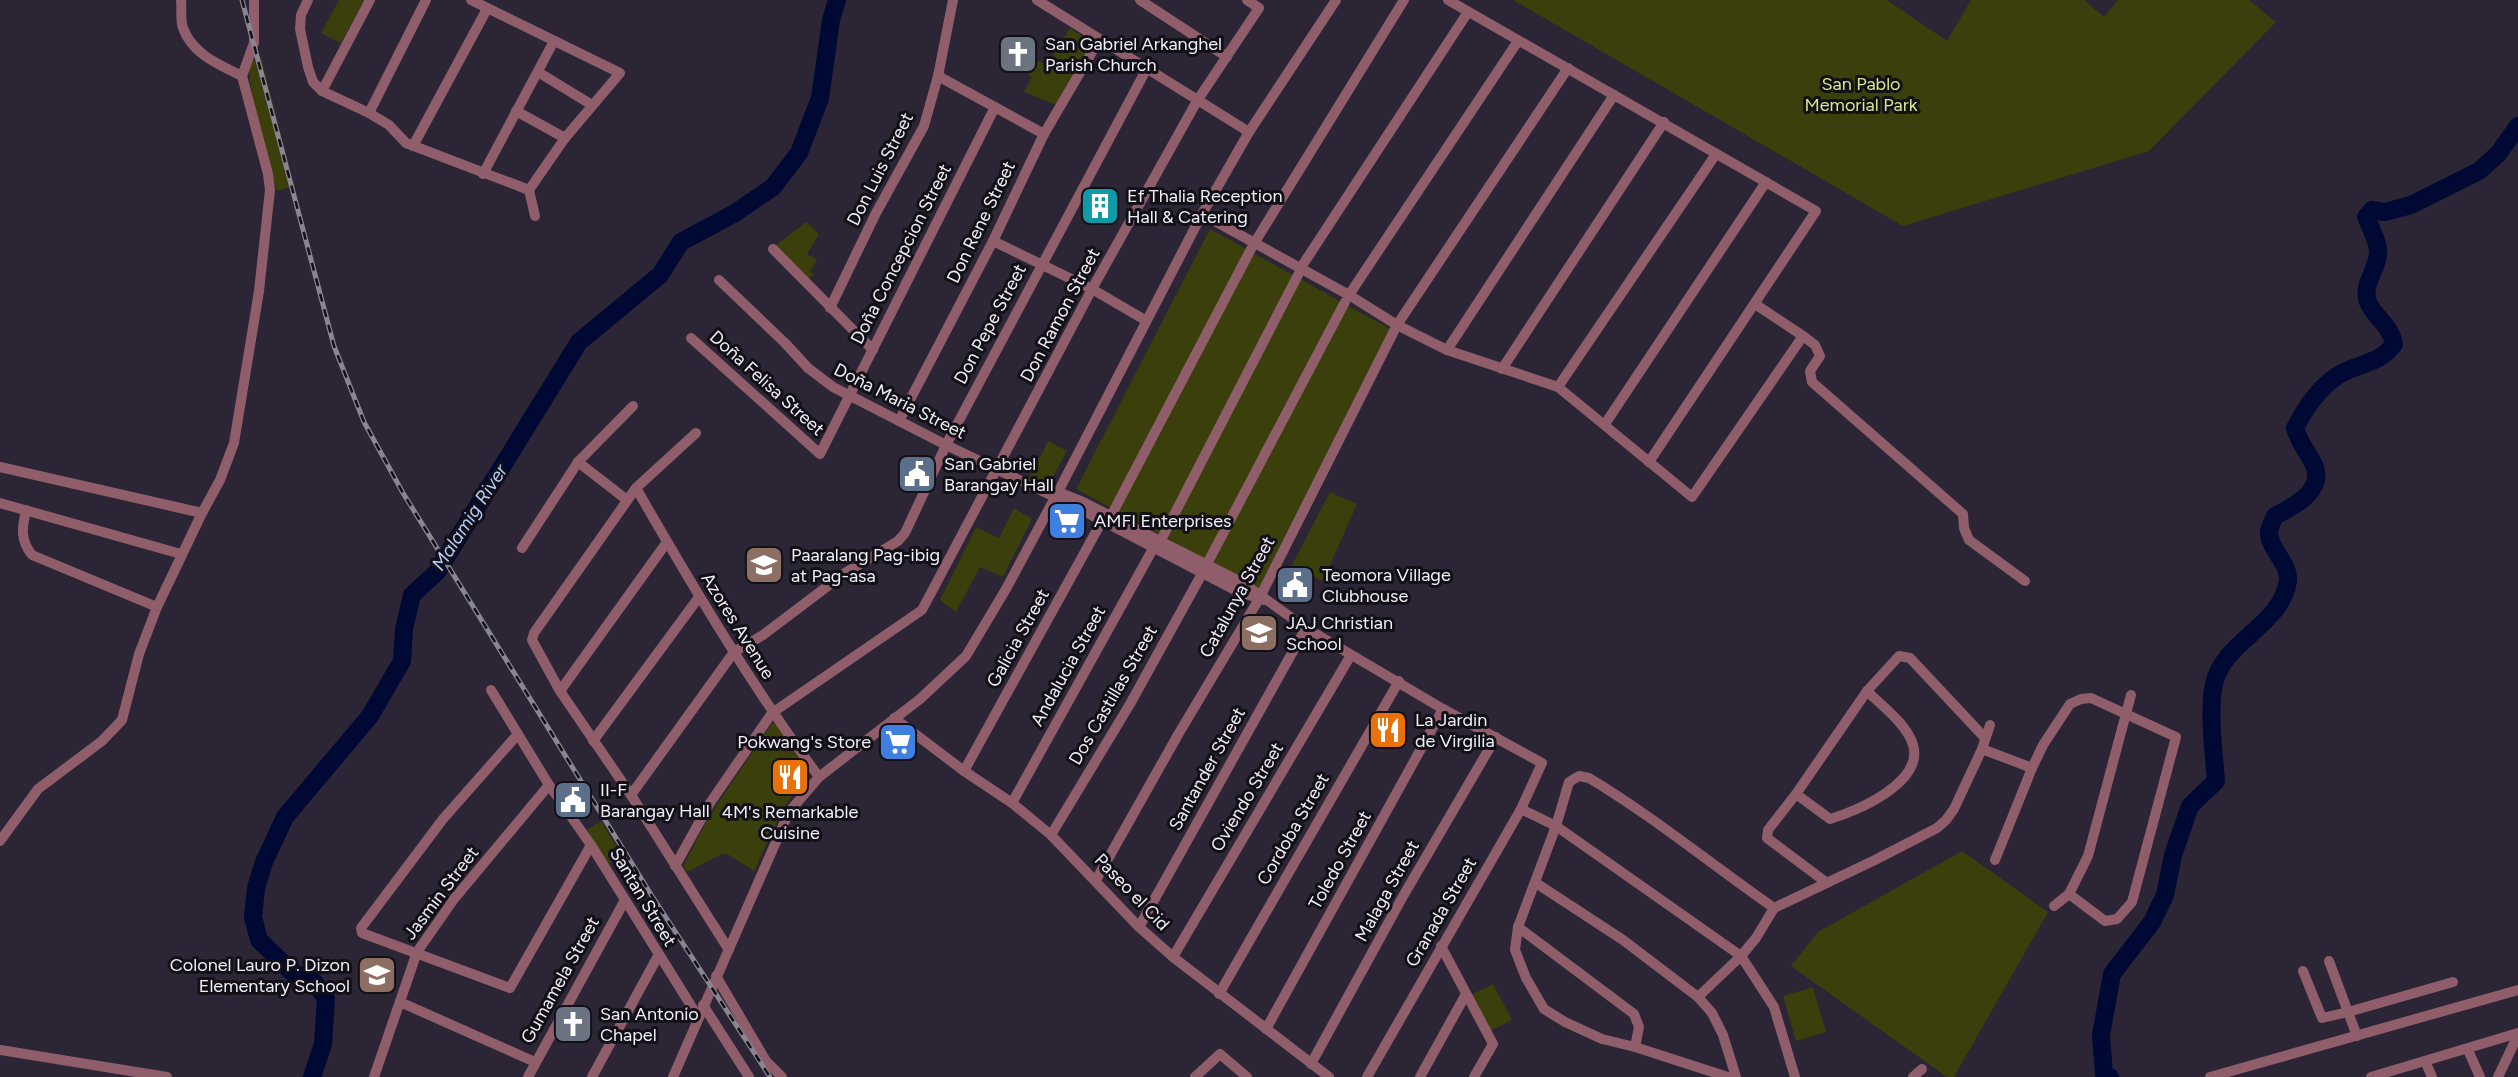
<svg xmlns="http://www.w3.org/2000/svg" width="2518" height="1077" font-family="Figtree,sans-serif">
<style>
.green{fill:#3b3f0b}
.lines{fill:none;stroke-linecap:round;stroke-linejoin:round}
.river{stroke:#000933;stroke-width:18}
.minor{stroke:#8f5e6a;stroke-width:10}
.rail-casing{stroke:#8a8593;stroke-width:5}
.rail{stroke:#121017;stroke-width:2.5;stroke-dasharray:8;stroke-linecap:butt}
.labels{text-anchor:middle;stroke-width:6;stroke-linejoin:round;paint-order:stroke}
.poi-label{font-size:18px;fill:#f1eef9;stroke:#121017;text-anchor:start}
.park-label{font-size:18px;fill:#dbe58b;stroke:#121017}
.street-label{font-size:18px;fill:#f1eef9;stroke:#121017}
.water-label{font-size:19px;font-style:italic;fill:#b5cdfb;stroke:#121017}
</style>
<rect width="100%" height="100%" fill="#2b2535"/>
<g class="green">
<path d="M339,0H364L341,43L321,33Z"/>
<path d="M1513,0H1887L1947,41L1971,0H2084L2104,17L2118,0H2249L2276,22L2149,151L1903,226Z"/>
<path d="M1070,28L1092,43L1056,105L1024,92L1032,77L1028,75L1036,60L1047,65Z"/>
<path d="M261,57L294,186L277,191C270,162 245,88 250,62Z"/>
<path d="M806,222L819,234L807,254L817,260L810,271L814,275L807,280L775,246Z"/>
<path d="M1210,229L1392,330L1259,588L1076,489Z"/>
<path d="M1048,441L1067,451L1047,488L1029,478Z"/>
<path d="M1330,492L1357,504L1323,581L1291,567Z"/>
<path d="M1014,508L1032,519L1003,577L980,567L956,612L940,600L976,527L999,538Z"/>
<path d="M772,723L776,724L808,771L807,777L784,807L754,871L729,855L722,854L687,872L683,866L708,818Z"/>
<path d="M601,821L622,855L607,864L587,830Z"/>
<path d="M1962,851L2048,912L1954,1077H1947L1791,966L1818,932Z"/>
<path d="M1493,984L1512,1020L1490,1031L1471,995Z"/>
<path d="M1813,987L1826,1032L1796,1041L1783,996Z"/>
</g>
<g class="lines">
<g class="river">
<path d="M312,1077L323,1044L326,998L314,982L292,972L259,940L253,917L256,888L264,862L285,817L370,716L402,661L404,629L412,595L437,572L579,342L660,275L681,242L735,213L773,187L799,153L820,98L831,20L837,0"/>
<path d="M2110,1077L2104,1074L2101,1035L2112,974L2152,922L2165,895L2173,855L2190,806L2216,781C2214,754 2208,710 2214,684C2224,640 2281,626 2288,581C2290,563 2268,549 2269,531C2270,527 2273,520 2275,516C2294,506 2327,490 2313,463C2306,449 2300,445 2295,428C2306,407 2318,389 2337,376C2356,363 2380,365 2394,344C2390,324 2374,317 2368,302C2361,283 2380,268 2378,249C2377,239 2370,227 2366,217L2372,210L2385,212L2411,205L2479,171L2498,154L2518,126"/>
</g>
<g class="minor">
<path d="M181,0C182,9 180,20 183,28C192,54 220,65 242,76"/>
<path d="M308,0L301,15L300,29L308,67L313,82L322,91L369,113L389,125L406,143L529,190"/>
<path d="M471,0L620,73L565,138L529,190L535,216"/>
<path d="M1037,0L1249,132"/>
<path d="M1140,0L1227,57"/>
<path d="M1448,0L1816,211L1649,462"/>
<path d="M538,72L592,105"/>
<path d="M938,76L1044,134"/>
<path d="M322,91L370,0"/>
<path d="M516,111L565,138"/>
<path d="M369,113L426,0"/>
<path d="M413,146L487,9"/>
<path d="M483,174L554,41"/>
<path d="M1202,214L1349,295L1397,325L1447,350L1558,387L1692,497L1803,336L1755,304"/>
<path d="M993,241L1092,289L1145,320"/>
<path d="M1255,242L1404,0"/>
<path d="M773,249L873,350"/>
<path d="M1300,269L1468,12"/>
<path d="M719,280L785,343L808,368L833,387L946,445L1080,509L1237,591L1264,600"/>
<path d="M1349,295L1518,41"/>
<path d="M830,308L876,213L924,126L938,76L953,0"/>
<path d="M1803,336L1815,345L1820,356L1810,371L1812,382L1963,514L1964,528L1969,540L2025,581"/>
<path d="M691,338L820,454L995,107"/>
<path d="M1447,350L1614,95"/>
<path d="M1502,369L1664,122"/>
<path d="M1558,387L1716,154"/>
<path d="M899,421L993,241L1044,134L1099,40"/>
<path d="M1605,424L1766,182"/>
<path d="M696,433L636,488L534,633L532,640L560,691L631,795L729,950"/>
<path d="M578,462L627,500"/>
<path d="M0,467L202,513"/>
<path d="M636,488C693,587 751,685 819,777"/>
<path d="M1058,492L1083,502L1243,583L1306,628L1443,709L1542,763L1521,809L1367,1077"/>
<path d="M0,503L181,554"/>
<path d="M26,510C22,528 20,540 32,555L157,607"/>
<path d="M1111,516L1251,249"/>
<path d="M1161,540L1298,275"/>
<path d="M522,548L578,462L633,406"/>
<path d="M1207,564L1345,302"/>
<path d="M491,690L549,785L591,845L698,1017"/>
<path d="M560,691L667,542"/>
<path d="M894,718L964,771L1012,803L1051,835L1139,927L1173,957L1329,1077"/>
<path d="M518,734L443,819L361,928L362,933L510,988L591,845"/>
<path d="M593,741L699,597"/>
<path d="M1982,749L2032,768"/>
<path d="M964,771L1102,521"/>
<path d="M1796,794L1830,819C1858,811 1924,782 1913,745C1907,724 1882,706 1867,691"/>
<path d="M631,795L734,652L763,635L845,573L898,541L905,533L946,445L1146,70"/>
<path d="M1012,803L1154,547"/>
<path d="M1521,809L1556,826L1741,956L1774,1007L1795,1077"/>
<path d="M1051,835L1130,704L1203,572"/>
<path d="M0,841L38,789L102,741L122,720L139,654L157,607L202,513L220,480L234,443L259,291L270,190L268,174L242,76L254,43V0"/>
<path d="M1995,860L2032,768L2043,745L2070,704L2081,699L2091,698L2176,737L2132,902L2117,919L2105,921L2069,894"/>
<path d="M675,866L710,803L772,713L922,610L1092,289L1197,101L1259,8L1247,0"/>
<path d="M1096,880L1179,733L1259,599L1397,325L1568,68"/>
<path d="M1536,883L1623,940L1698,997L1712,1013L1723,1035L1736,1077"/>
<path d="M1827,883L1767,838L1768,830L1796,794L1867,691L1899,656L1910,658L1985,738"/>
<path d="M2054,906L2069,894L2088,856L2131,695"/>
<path d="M1139,927L1306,628"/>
<path d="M1518,927L1634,1014L1639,1027L1635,1047"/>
<path d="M1441,946L1493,1044L1474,1077"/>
<path d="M1173,957L1351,655"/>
<path d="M2303,971L2322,1018L2348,1012L2329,961"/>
<path d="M716,976L766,1061L782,1077"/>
<path d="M1219,994L1399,681"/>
<path d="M1698,997L1741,956L1756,938L1774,908L1875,860L1937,828L1946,820L1954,809L1982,749L1990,725"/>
<path d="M400,1002L535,1062"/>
<path d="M703,1005L749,1077"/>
<path d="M1266,1029L1443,709"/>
<path d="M2357,1036L2348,1012L2453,982"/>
<path d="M0,1050L167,1077"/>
<path d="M2468,1050L2480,1077"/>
<path d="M2425,1061L2432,1077"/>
<path d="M1311,1064L1402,898L1496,737"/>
<path d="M374,1077L417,952L454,899L549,785"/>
<path d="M528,1077L625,900"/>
<path d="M592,1077L658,956"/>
<path d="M673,1077L789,812L819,777L920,699L966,656L1006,589L1058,492L1202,214L1249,132L1336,0"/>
<path d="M1195,1077L1220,1054L1247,1077"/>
<path d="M1420,1077L1466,994"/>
<path d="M1728,1077L1635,1047L1602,1039L1565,1022L1544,1009L1526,978L1515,950L1518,927L1556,826L1569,782L1579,776L1589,778C1654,817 1712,865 1774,908"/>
<path d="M1913,1077L1922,1069"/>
<path d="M2210,1077L2518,990"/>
<path d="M2371,1077L2518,1033"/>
<path d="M2498,1077L2518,1035"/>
</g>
<g class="rail-casing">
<path id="rail" d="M242,0L334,346L364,422L403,493L652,896L770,1077"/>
</g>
<use href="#rail" class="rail"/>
</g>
<defs>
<g id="church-square" transform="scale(2.0125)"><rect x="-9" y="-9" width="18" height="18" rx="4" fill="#6b7280" stroke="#121017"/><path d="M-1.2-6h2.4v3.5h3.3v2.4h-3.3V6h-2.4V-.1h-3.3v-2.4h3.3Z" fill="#fff"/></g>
<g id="building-square" transform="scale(2.0125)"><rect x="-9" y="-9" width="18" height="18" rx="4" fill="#0f9aa8" stroke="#121017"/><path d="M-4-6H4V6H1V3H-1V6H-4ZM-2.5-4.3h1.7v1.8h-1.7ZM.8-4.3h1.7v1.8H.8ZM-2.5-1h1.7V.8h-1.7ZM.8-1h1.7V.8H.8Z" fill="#fff"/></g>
<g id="civic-square" transform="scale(2.0125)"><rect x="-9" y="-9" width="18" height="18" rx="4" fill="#5c6f8a" stroke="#121017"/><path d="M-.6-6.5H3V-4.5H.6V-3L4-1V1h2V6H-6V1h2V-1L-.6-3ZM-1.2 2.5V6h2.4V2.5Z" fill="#fff"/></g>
<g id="supermarket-square" transform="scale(2.0125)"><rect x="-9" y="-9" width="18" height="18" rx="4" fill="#3f7fe0" stroke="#121017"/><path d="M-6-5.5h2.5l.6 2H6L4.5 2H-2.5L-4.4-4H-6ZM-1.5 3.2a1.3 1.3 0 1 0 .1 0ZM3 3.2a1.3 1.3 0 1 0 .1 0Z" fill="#fff"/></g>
<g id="school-square" transform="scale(2.0125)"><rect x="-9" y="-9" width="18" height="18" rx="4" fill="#8d6e63" stroke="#121017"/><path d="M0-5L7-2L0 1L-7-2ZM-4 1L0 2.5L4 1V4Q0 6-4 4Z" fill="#fff"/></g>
<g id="restaurant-square" transform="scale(2.0125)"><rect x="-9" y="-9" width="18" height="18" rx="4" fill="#e8710a" stroke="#121017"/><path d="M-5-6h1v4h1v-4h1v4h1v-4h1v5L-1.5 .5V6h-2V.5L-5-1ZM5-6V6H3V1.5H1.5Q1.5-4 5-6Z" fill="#fff"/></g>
</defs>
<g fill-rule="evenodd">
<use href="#church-square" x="1018" y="54"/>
<use href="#building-square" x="1100" y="206"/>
<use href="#civic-square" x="917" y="474"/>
<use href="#supermarket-square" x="1067" y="521"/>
<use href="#school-square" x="764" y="565"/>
<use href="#civic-square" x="1295" y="585"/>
<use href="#school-square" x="1259" y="633"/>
<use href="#restaurant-square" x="1388" y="730"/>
<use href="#supermarket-square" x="898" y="742"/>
<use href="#restaurant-square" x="790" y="777"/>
<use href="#civic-square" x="573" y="800"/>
<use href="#school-square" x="377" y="975"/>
<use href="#church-square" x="573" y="1024"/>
</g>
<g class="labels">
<g class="poi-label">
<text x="1045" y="50">San Gabriel Arkanghel<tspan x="1045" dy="21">Parish Church</tspan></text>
<text x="1127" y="202">Ef Thalia Reception<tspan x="1127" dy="21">Hall &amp; Catering</tspan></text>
<text x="944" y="470">San Gabriel<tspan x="944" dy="21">Barangay Hall</tspan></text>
<text x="1094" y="527">AMFI Enterprises</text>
<text x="791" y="561">Paaralang Pag-ibig<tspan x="791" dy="21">at Pag-asa</tspan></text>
<text x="1322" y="581">Teomora Village<tspan x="1322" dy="21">Clubhouse</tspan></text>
<text x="1286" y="629">JAJ Christian<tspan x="1286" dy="21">School</tspan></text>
<text x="1415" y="726">La Jardin<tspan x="1415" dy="21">de Virgilia</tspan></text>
<text x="871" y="748" text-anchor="end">Pokwang's Store</text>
<text x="600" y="796">II-F<tspan x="600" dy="21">Barangay Hall</tspan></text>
<text x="790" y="818" text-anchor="middle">4M's Remarkable<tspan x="790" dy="21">Cuisine</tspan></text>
<text x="350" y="971" text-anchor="end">Colonel Lauro P. Dizon<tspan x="350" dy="21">Elementary School</tspan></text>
<text x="600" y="1020">San Antonio<tspan x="600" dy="21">Chapel</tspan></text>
</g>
<g class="park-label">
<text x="1861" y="90">San Pablo<tspan x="1861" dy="21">Memorial Park</tspan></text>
</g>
<g class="street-label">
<text transform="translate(880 169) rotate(-63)" y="6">Don Luis Street</text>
<text transform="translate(981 222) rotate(-64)" y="6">Don Rene Street</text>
<text transform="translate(901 254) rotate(-63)" y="6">Doña Concepcion Street</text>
<text transform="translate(1060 315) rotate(-62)" y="6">Don Ramon Street</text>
<text transform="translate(990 324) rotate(-62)" y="6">Don Pepe Street</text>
<text transform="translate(767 383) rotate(42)" y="6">Doña Felisa Street</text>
<text transform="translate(900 401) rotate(27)" y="6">Doña Maria Street</text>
<text transform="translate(1237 597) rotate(-61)" y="6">Catalunya Street</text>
<text transform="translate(738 626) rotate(58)" y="6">Azores Avenue</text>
<text transform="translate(1018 638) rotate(-61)" y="6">Galicia Street</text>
<text transform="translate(1068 666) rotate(-61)" y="6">Andalucia Street</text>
<text transform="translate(1113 695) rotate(-60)" y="6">Dos Castillas Street</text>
<text transform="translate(1207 769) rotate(-61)" y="6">Santander Street</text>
<text transform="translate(1247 797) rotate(-59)" y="6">Oviendo Street</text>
<text transform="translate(1293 829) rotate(-60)" y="6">Cordoba Street</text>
<text transform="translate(1340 860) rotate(-61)" y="6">Toledo Street</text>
<text transform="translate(1387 891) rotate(-61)" y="6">Malaga Street</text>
<text transform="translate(1132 892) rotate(46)" y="6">Paseo el Cid</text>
<text transform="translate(441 893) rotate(-53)" y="6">Jasmin Street</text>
<text transform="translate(643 897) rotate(59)" y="6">Santan Street</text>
<text transform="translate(1441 912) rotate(-60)" y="6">Granada Street</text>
<text transform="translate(560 980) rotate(-61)" y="6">Gumamela Street</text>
</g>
<g class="water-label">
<text transform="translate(469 517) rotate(-57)" y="7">Malamig River</text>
</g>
</g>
</svg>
